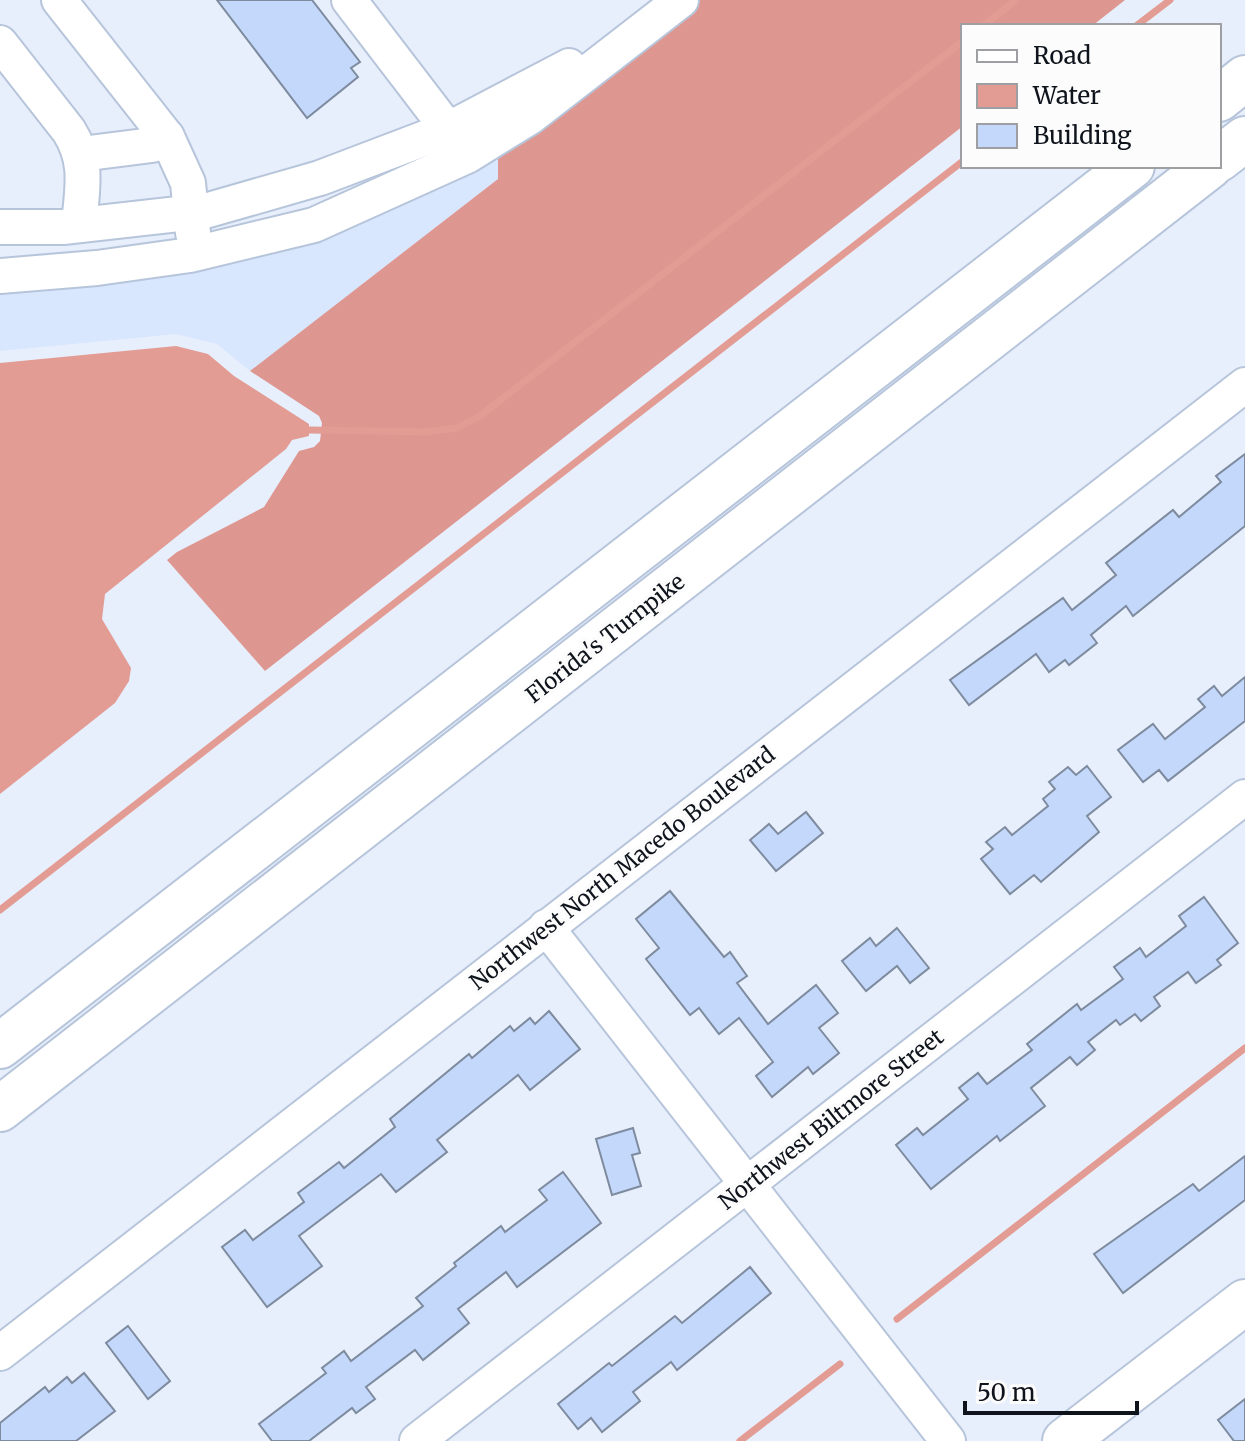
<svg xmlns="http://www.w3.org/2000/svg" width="1245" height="1441" font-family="Merriweather,serif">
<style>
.built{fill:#d8e6fe}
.forest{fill:#de9790}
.water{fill:#e39c94}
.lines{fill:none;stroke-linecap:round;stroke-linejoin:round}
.stream{stroke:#e39c94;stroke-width:7}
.building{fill:#c3d8fa;stroke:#7e8b9f;stroke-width:2}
.minor-casing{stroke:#b7c5db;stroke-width:38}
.major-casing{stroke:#b7c5db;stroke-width:48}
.highway-casing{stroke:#b7c5db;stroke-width:48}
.minor{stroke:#fff;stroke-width:34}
.major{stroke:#fff;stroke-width:44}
.highway{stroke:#fff;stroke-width:44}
.labels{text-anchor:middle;stroke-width:7;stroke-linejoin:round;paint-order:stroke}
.street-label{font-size:22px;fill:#0f141c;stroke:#fcfcfc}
</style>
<rect width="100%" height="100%" fill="#e7effd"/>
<path class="built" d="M498,151V179L250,371L217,344L176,334L0,351V288L97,281Z"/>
<path class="forest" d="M700,0H1125L1092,26H963V126L265,671L167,560L177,552L264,507L299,451L314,447L320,441L322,423L319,416L250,371L498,179V151Z"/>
<path class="water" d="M176,346L208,354L234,376L309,424V436L292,440L286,449L105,594L102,619L131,668L129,681L115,703L0,794V363Z"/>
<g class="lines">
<g class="stream">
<path d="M983,26L1016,0"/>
<path d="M1136,26L1170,0"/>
<path d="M309,430L426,432L457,428L480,416L963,41"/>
<path d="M0,910L963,161"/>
<path d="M897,1319L1245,1048"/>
<path d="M740,1441L840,1364"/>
</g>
</g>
<g class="building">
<path d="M217,0H312L360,62L351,68L358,77L307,118Z"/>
<path d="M1245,454V526L1133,616L1126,606L1091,635L1097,643L1069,665L1065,660L1049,672L1036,654L969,705L950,680L1063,598L1072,610L1116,575L1106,563L1173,510L1179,517L1221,482L1216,476Z"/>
<path d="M1245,677V721L1168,781L1159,770L1143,782L1118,750L1153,724L1165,739L1205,707L1198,699L1214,686L1222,696Z"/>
<path d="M1087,766L1111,797L1087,816L1099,832L1041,882L1034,875L1010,894L981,859L993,849L986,842L1005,827L1012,835L1048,806L1043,799L1055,789L1049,782L1068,767L1076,775Z"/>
<path d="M806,812L823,833L776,871L750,840L769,824L778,834Z"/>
<path d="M670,891L724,957L730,952L747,976L737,983L768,1024L816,985L838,1013L819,1028L839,1053L813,1074L808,1067L772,1097L756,1076L773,1062L739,1018L719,1034L699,1008L690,1015L646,959L659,948L636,919Z"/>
<path d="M1204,897L1238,943L1217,960L1221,965L1196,983L1188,972L1154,997L1160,1006L1141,1021L1135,1014L1120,1025L1116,1020L1088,1042L1095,1050L1077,1065L1070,1057L1031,1088L1045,1106L1000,1141L997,1136L931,1189L896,1145L917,1128L923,1135L968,1099L959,1088L978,1073L987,1084L1032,1050L1027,1044L1077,1004L1081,1010L1123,979L1114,967L1140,948L1146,957L1186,926L1179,916Z"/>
<path d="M897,928L929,968L910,983L897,966L866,991L842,961L870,938L876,946Z"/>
<path d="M549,1011L580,1049L530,1090L518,1075L437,1140L447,1152L396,1192L381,1174L299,1236L322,1266L267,1307L222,1247L245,1230L253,1240L304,1202L298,1193L339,1162L344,1168L395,1127L390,1119L469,1054L472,1058L510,1026L514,1031L530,1018L535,1024Z"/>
<path d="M633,1128L640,1153L632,1155L641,1186L612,1195L596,1139Z"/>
<path d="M1245,1156V1200L1123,1293L1094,1254L1193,1184L1199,1191Z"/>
<path d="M563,1172L601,1223L517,1287L506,1272L458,1309L469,1323L423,1360L415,1350L366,1387L375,1399L356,1413L352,1408L309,1441H272L259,1424L326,1373L322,1368L344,1351L351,1361L423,1306L416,1298L456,1266L454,1263L501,1226L505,1232L547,1200L539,1190Z"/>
<path d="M750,1267L771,1293L677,1370L671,1362L633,1392L640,1401L602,1432L591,1418L578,1429L558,1404L609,1363L612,1366L675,1316L682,1323Z"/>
<path d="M128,1326L170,1381L148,1399L106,1343Z"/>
<path d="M84,1373L115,1411L76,1441H0V1423L45,1387L49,1392L67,1377L72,1383Z"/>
<path d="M1245,1399V1441H1234L1218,1420Z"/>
</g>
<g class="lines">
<g class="minor-casing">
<g id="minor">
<path d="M59,0L167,137L188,183L193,233"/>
<path d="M349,0L460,145"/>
<path d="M0,43L69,131C89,163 82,189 79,225"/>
<path d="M81,154L152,145L167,137"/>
<path d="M0,227H63L205,211L320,178L449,129L569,66"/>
<path d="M0,276L97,268L190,255L314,225L467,156L530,117L681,0"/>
<path d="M546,927L948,1441"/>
<path d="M0,1353L1245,385"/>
<path d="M417,1441L1245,797"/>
</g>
</g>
<g class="major-casing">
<path id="major" d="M1065,1441L1245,1302"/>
</g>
<g class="highway-casing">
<g id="highway">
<path d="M1219,99L1245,78"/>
<path d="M1219,159L1245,139"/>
<path d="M0,1046L1132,166"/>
<path d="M0,1109L1210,166"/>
</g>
</g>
<use href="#minor" class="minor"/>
<use href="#major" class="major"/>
<use href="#highway" class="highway"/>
</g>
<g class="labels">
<g class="street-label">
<text transform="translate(605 638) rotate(-38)" y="8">Florida's Turnpike</text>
<text transform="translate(622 868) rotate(-38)" y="8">Northwest North Macedo Boulevard</text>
<text transform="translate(831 1119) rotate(-38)" y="8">Northwest Biltmore Street</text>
</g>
</g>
<rect x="961" y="24" width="260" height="144" fill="#fcfcfc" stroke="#9d9fa2" stroke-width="2"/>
<rect x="977" y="50" width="40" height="12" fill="#ffffff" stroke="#9d9fa2" stroke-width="2"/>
<text x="1033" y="64" font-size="24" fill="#0f141c">Road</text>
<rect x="977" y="84" width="40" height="24" fill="#e39c94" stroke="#9d9fa2" stroke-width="2"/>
<text x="1033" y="104" font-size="24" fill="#0f141c">Water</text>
<rect x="977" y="124" width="40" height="24" fill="#c3d8fa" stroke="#9d9fa2" stroke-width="2"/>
<text x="1033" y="144" font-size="24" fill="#0f141c">Building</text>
<path d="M965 1401v12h172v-12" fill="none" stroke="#0f141c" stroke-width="4"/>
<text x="977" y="1401" font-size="24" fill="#0f141c" stroke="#fcfcfc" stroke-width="6" paint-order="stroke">50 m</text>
</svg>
